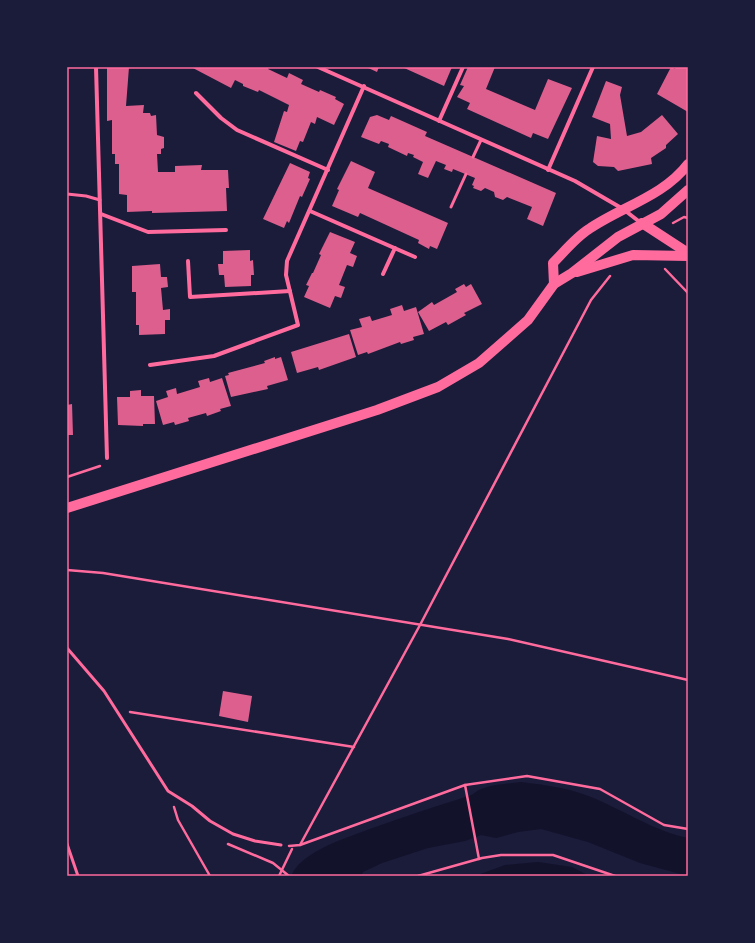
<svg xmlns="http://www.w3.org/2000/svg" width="755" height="943" font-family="'Playfair Display',serif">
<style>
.water{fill:#12122b}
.building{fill:#dd5f8e}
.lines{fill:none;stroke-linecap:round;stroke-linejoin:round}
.path{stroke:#ff6b9d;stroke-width:2.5}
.service{stroke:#ff6b9d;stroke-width:3}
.minor{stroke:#ff6b9d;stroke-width:4}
.primary{stroke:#ff6b9d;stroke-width:10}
.neatline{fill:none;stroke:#ff6b9d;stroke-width:1.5}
</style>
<rect width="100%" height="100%" fill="#1b1b3a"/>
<g class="water">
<path d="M521,782C545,785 569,788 591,797C623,810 654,831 688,838V876L640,863L588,842L541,829L518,832L496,838L481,835L465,841L428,848L382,863L363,872L361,876H291C296,864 308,856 319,850C335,841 354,835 370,829C403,817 436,806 469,796C473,795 476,791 479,790C492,784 508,784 521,782Z"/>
<path d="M538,862L572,867L589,876H475L505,865Z"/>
</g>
<g class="building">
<path d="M107,67H129L126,106L144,105L143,113H150L151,116L156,115L157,135L164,137V148L161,149V154H157L158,172H175V166L202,165L201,170H228L229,188H226L227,211L152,213V211L127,212V195L119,194V164H115V154H112V120L107,121Z"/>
<path d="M191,67H269L268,69L287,78L289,73L303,80L301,84L319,92L320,90L336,97L335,99L344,104L334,125L317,117L315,124L311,122L303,142L300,141L296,151L274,142L284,111L287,112L289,105L259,90L258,92L243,86V84L235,80L231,88Z"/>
<path d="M366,67H379L377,72Z"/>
<path d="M402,67H452L444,86Z"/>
<path d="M468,67H495L486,89L535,110L548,79L572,88L548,139L533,133L531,138L467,109L470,103L457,97L464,86L460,85Z"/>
<path d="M671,67L675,69L676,67L688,68V112L657,94Z"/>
<path d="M606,81L622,87L620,95L627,136L641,132L662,115L678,134L666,145V148L651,158L652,164L618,171L614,167L598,166L593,162L597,136L611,139L610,124L592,117Z"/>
<path d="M377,115L389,120L391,116L427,132L425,136L556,193L543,226L527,219L532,207L507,197L503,200L495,197L494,192L485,188L481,191L473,188L474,186L472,185L475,178L453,169L452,172L444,169L446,165L436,161L428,178L418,174L423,162L413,157L414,155L408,153L407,156L388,147L389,144L381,141L379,144L361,137L370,117Z"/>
<path d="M351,161L375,172L368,188L448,223L437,249L430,246L429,249L418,243L419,240L360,213L358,217L332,206L339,190L337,189Z"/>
<path d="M290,163L310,172L308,178L310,179L302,197L300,196L289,223L287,221L284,228L263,219Z"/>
<path d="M330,232L355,242L350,253L357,256L353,267L347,265L339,285L345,287L341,298L335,296L330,308L304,297L309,286L306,285L312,273H313L321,255L319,254Z"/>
<path d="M250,250V261L253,260L254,275H251V286L225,287L224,275H219L218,264H223V251Z"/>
<path d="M160,264L161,277H167L168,287L161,288L163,310L170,309V320H165V334L139,335V325H136V292H132V266Z"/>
<path d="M464,284L466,287L471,284L482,304L464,313L466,315L448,325L446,322L429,331L418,312L432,302L434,305L457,292L455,289Z"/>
<path d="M402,305L404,311L416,307L424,334L413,337L414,340L401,344L400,342L368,354L367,352L358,355L350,330L362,327L359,319L370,316L372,321L392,315L390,309Z"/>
<path d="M349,334L356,357L319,370L318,367L297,373L291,352Z"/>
<path d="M275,357V359L281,357L288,380L267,386L268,389L231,397L225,376L229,375L228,373L265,363L264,361Z"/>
<path d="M209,378L210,382L222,378L231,406L220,409L221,411L207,416L206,413L188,418L189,421L175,425L174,422L163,425L156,401L168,397L166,391L176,388L177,394L200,387L198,381Z"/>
<path d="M141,390V396H154L155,424H143V426L118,425L117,397H130V391Z"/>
<path d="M72,404L73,435H67V405Z"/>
<path d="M223,691L252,696L248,722L219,716Z"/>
</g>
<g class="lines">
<g class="path">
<path d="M673,223L684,217L688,218"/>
<path d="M665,269L688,293"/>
<path d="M67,477L100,466"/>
<path d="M67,570L103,573L508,639L688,680"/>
<path d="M130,712L354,747"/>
<path d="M465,785L479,859"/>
<path d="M174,807L178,820L210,876"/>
<path d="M228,844L273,863L289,876"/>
<path d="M300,845L420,625L591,300L610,276"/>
<path d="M289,846L300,845L465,785L527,776L600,789L664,825L688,829"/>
<path d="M279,876L292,849"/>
<path d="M418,876L482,858L501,855H553L615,876"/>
</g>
<g class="service">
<path d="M473,157L481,140"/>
<path d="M67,194L86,196L100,200"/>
<path d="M451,207L466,174"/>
<path d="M67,648L104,691L168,791L192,806L210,821L233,834L255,841L281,845"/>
<path d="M67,844L78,876"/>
</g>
<g class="minor">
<path d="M96,67L107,458"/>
<path d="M318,67L575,181L623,209L641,223"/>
<path d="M196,93L221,118L237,130L328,170"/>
<path d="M439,121L463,67"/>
<path d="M548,170L593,67"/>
<path d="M310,211L415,257"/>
<path d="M101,214L148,232L226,230"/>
<path d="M188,261L190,297L290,291"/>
<path d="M383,274L395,248"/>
<path d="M150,365L214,356L298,325L286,275L287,261L364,86"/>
</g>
<g class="primary">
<path d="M642,223L688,253"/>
<path d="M577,272L633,255L688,256"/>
<path d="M554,284L553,263C564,252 576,237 589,229C621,207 664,196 688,164"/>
<path d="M67,508L377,410L438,387L479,363L528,320L554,284L572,273L618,237L661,214L688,190"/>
</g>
</g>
<rect width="755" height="943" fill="none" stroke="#1b1b3a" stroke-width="136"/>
<rect x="68" y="68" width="619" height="807" class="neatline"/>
</svg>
